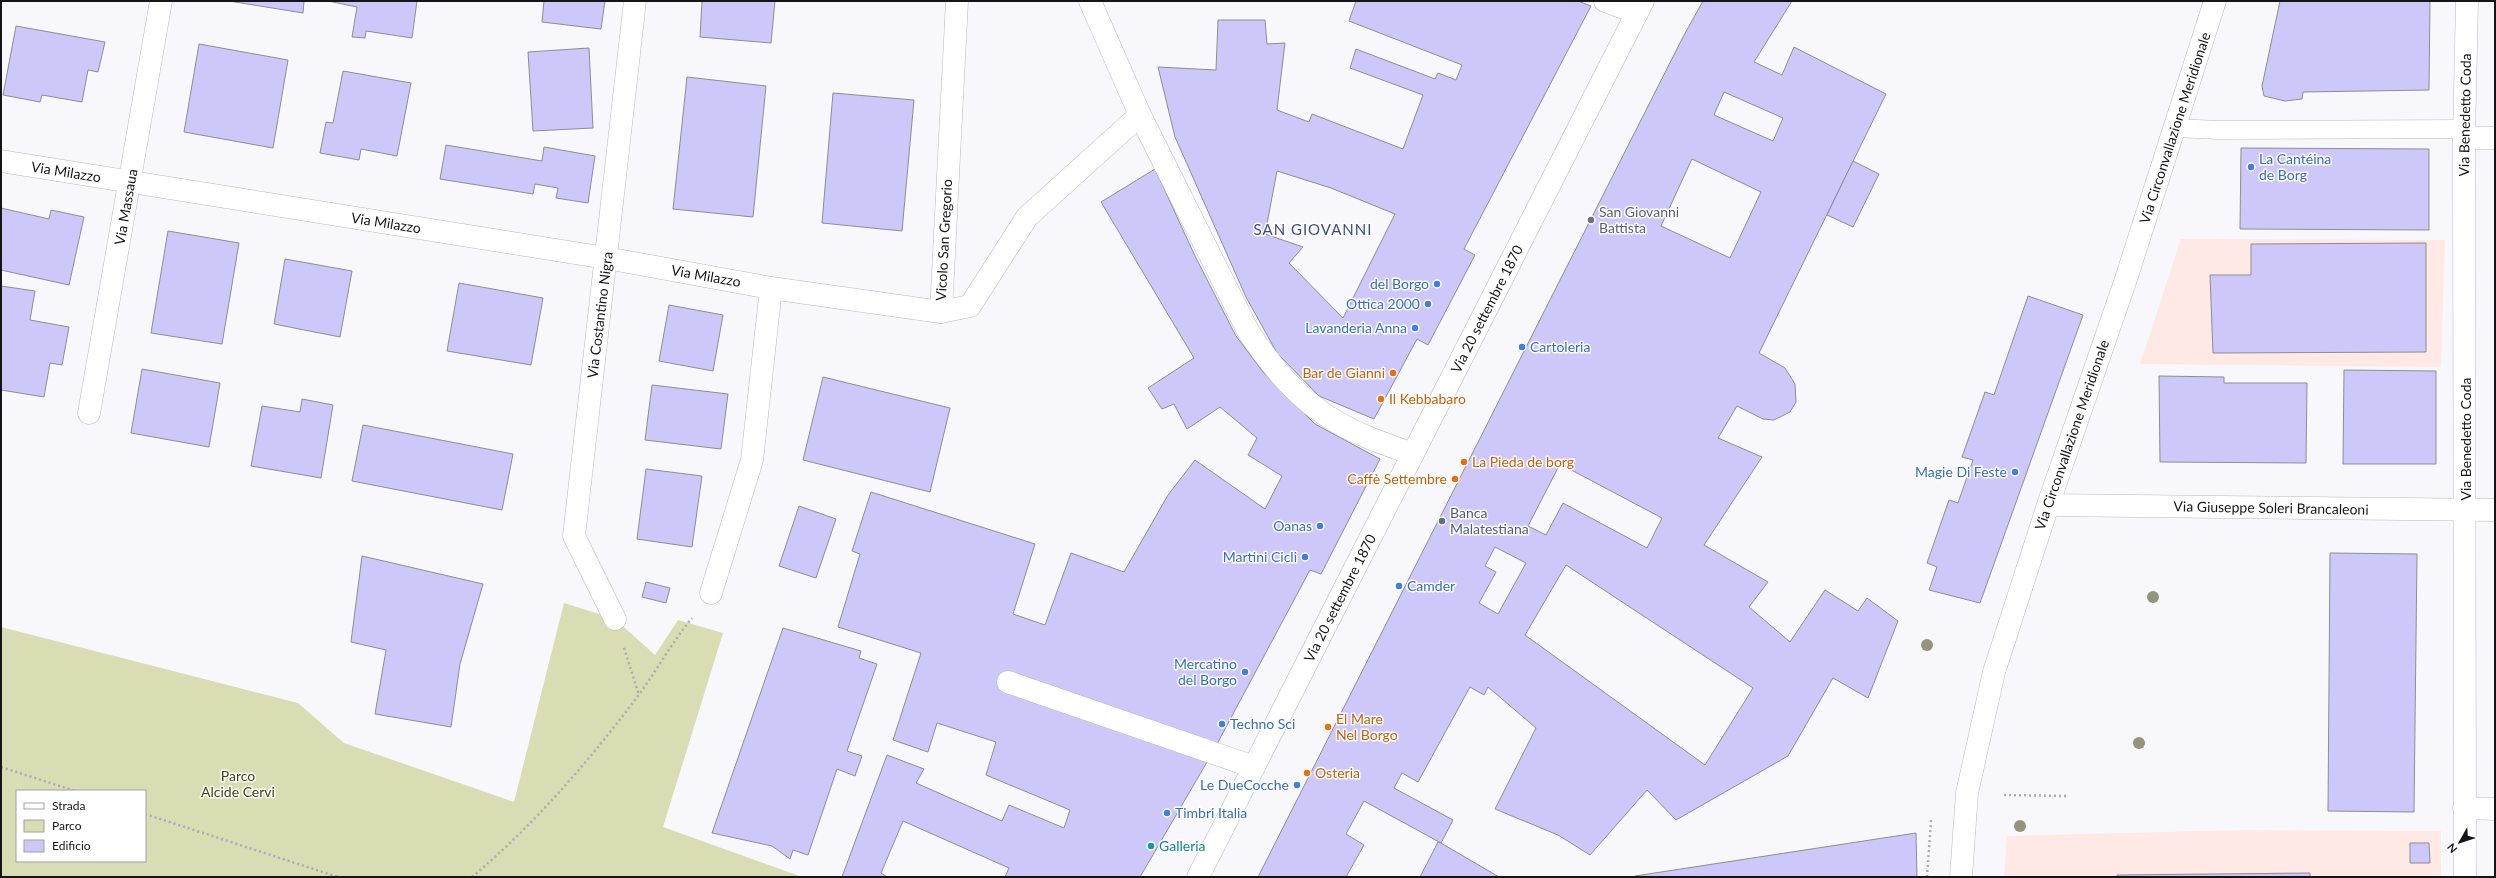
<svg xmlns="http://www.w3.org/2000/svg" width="2496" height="878" font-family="Lato,sans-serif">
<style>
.commercial{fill:#fee9e5}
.green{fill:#d9ddb3;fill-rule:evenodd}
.building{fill:#cec8fa;stroke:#8d8d90;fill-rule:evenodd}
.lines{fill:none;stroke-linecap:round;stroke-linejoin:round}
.lane-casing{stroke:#b9b9bd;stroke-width:19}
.street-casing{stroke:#b9b9bd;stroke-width:23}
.secondary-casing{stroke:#b9b9bd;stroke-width:23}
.path{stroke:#ababae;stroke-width:2.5;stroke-dasharray:2 3;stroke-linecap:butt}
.lane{stroke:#fff;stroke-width:18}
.street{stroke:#fff;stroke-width:22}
.secondary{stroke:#fff;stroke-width:22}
.tree{fill:#93947b}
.shop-dot{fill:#3f7fe0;stroke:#fff;stroke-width:1.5}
.worship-dot{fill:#6b7280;stroke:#fff;stroke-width:1.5}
.food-dot{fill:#e8710a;stroke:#fff;stroke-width:1.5}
.service-dot{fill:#5c6f8a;stroke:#fff;stroke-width:1.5}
.culture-dot{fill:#0f9aa8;stroke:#fff;stroke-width:1.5}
.labels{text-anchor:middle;stroke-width:3;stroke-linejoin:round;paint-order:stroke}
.street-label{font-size:14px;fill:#151517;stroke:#fff}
.shop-label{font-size:14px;fill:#366cbe;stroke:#fff;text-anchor:end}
.worship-label{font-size:14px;fill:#5b616d;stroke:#fff;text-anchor:start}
.food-label{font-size:14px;fill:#c56008;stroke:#fff;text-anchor:start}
.service-label{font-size:14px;fill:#4e5e75;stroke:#fff;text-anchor:start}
.park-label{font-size:14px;fill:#414311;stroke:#fff}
.culture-label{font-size:14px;fill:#0d838f;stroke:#fff;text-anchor:start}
.neighbourhood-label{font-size:15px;letter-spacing:1px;fill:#3c4b86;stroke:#fff}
</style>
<rect width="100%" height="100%" fill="#f8f8fc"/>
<g class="commercial">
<path d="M2181,239L2445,240L2441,367L2140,364Z"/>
<path d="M2245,830L2441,831V877H2004L2007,836Z"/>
</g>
<path class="green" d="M564,603L615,619L655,655L678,620L723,633L663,827L802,877H1V627L298,703L344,743L514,802ZM17,791H145V861H17Z"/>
<g class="building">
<path d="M229,1H304L303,13Z"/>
<path d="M328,1H417L412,38L366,31L365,38L352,37L357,7Z"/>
<path d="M544,1H605L601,29L542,22Z"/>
<path d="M702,1H775L771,43L700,37Z"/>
<path d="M1356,1H1578L1591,6L1464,249L1475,255L1428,345L1417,339L1374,419L1319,396L1277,353L1246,297L1175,137L1158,67L1216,70L1218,20H1265L1267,44L1285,43L1277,110L1309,122L1312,114L1403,149L1423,95L1350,68L1356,49L1435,79L1438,73L1456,80L1462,65L1349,21ZM1277,171L1331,188L1395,214L1343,318L1289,263L1303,247L1265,234Z"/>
<path d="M1703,1H1792L1754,62L1782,75L1794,47L1886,94L1759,353L1785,368L1795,384L1796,402L1790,412L1774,420L1763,419L1737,406L1718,438L1762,457L1704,545L1768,582L1749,607L1790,642L1825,590L1858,611L1867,598L1898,621L1868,698L1833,678L1788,756L1676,820L1647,790L1590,855L1558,835L1495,809L1536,728L1488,687L1484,695L1470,687L1418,782L1402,773L1394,788L1453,820L1441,843L1364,801L1346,834L1364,845L1346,877H1258L1683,37ZM1724,92L1783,118L1773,141L1714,115ZM1692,159L1761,192L1730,258L1661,226ZM1560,464L1662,518L1647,548L1563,503L1546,535L1528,526ZM1495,547L1526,563L1498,614L1479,603L1496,572L1485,566ZM1566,565L1753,688L1705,765L1525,635Z"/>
<path d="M2280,1H2430L2429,90L2303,92L2302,99L2285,101L2264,96L2262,86Z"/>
<path d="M16,26L105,42L98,72L88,70L82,102L42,95L40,102L3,95Z"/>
<path d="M199,44L288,60L273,148L184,132Z"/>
<path d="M589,48L593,128L533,131L528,52Z"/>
<path d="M343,71L411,83L397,156L361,149L359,160L320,153L326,122L333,123Z"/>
<path d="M687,77L766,86L753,217L673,209Z"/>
<path d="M833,93L914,100L902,231L822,223Z"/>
<path d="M446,145L542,161L544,147L595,156L588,203L556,198L558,188L535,184L533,194L440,179Z"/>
<path d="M2241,148L2429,149V230L2240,229Z"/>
<path d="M1853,161L1879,174L1853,227L1827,215Z"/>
<path d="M1155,169L1195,256L1236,336L1263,372L1315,424L1380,459L1321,574L1310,570L1210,757L1140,877H1005L1009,868L903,821L881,873L887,877H842L887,755L924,769L916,783L1002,821L1009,805L1064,828L1070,810L986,775L996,742L937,723L928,752L893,740L921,653L838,627L860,554L852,551L871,492L1035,544L1013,614L1045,625L1071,553L1124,572L1168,495L1195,460L1265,509L1282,476L1248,455L1257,438L1220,407L1187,429L1174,404L1162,409L1148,388L1194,358L1101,202Z"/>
<path d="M1,208L49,219L51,210L84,217L69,285L1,270Z"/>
<path d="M168,231L239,243L222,344L151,333Z"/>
<path d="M2426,243V352L2213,353L2210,275H2251V244Z"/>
<path d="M285,259L352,271L340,337L274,324Z"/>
<path d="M459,283L543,298L531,365L447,351Z"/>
<path d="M1,286L35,291L30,320L69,327L62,365L50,363L44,397L1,390Z"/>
<path d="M2028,296L2083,315L1980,603L1929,590L1937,567L1927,563L1949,500L1958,503L1973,460L1962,457L1985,392L1994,395Z"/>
<path d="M669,305L723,315L713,371L659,361Z"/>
<path d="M142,369L220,383L209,447L131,433Z"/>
<path d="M2344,370L2436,371V464H2343Z"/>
<path d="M2159,376L2224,377V383H2307L2306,463L2160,462Z"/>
<path d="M823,377L950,408L930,492L803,460Z"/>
<path d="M652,385L728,394L721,449L645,440Z"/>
<path d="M302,399L333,405L321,478L251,466L262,406L300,412Z"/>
<path d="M363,425L513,454L502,510L352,481Z"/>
<path d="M646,469L702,476L692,547L637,539Z"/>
<path d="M799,506L836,519L816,578L779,566Z"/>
<path d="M2330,553L2417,554L2414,812L2328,811Z"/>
<path d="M362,556L483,584L460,664L451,727L375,714L386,650L351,642Z"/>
<path d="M646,582L670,588L666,603L642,597Z"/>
<path d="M783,628L861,651L859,658L877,664L847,751L862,756L855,776L837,769L808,855L793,850L790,859L772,846L712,833Z"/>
<path d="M1916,833L1917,877H1635V876Z"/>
<path d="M1438,842L1441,843L1499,877H1420Z"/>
<path d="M2410,843H2429L2430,863H2410Z"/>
<path d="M2310,873V877H2117V875Z"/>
</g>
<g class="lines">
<g class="lane-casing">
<path id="lane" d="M2175,128L2218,130L2465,129"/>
</g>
<g class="street-casing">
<g id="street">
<path d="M1090,1L1140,115L1248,331C1271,366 1299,401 1337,422C1360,436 1388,445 1413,454"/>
<path d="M1605,1L1637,13"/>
<path d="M2464,138H2495"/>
<path d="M1,161L606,258L771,288L941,312L970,306L1027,217L1140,115"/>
<path d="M941,312L957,1"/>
<path d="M89,413L161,1"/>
<path d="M2048,505L2495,510"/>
<path d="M711,593L752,460L771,288"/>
<path d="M615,619L574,536L635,1"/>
<path d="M1008,682L1254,767"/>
<path d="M2464,808L2495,809"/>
<path d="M1198,877L1643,1"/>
<path d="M2465,877L2464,138L2467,1"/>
</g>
</g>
<g class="secondary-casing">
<path id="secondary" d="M1961,877L1967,793L1994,672L2048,505L2126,279L2215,1"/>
</g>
<g class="path">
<path d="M624,648L639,695"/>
<path d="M1,767L75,791"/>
<path d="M2004,795L2066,796"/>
<path d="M145,814L338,877"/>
<path d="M472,877C535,824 589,761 638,696C657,670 672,642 692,618"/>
<path d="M1927,877L1931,820"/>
</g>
<use href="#lane" class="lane"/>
<use href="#street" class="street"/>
<use href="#secondary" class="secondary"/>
</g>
<g class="tree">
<circle cx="2153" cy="597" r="6"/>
<circle cx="1927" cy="645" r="6"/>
<circle cx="2139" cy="743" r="6"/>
<circle cx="2020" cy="826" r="6"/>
</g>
<g class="shop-dot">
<circle cx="2251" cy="167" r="4"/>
<circle cx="1437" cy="284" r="4"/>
<circle cx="1428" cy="304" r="4"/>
<circle cx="1415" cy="328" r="4"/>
<circle cx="1522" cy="347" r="4"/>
<circle cx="2015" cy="472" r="4"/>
<circle cx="1320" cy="526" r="4"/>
<circle cx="1305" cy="557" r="4"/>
<circle cx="1399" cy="586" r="4"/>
<circle cx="1245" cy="672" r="4"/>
<circle cx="1222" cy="724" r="4"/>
<circle cx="1297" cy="785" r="4"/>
<circle cx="1167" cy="813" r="4"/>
</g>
<circle class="worship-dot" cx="1591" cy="220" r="4"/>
<g class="food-dot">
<circle cx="1393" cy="373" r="4"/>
<circle cx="1381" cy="399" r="4"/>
<circle cx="1464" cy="462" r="4"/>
<circle cx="1455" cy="479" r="4"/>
<circle cx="1328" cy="727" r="4"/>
<circle cx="1307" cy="773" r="4"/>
</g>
<circle class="service-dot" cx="1442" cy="521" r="4"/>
<circle class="culture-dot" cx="1151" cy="846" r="4"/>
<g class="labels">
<g class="street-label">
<text transform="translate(2465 115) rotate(-89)" y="5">Via Benedetto Coda</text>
<text transform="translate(2175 128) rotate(-72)" y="5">Via Circonvallazione Meridionale</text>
<text transform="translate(66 172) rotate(9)" y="5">Via Milazzo</text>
<text transform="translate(126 207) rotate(-80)" y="5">Via Massaua</text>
<text transform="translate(386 223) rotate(9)" y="5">Via Milazzo</text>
<text transform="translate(944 240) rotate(-87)" y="5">Vicolo San Gregorio</text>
<text transform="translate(706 276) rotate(10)" y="5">Via Milazzo</text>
<text transform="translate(1487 309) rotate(-63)" y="5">Via 20 settembre 1870</text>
<text transform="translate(600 315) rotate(-83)" y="5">Via Costantino Nigra</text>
<text transform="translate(2072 435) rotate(-71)" y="5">Via Circonvallazione Meridionale</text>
<text transform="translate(2466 439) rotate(-90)" y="5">Via Benedetto Coda</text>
<text transform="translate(2271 508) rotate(1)" y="5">Via Giuseppe Soleri Brancaleoni</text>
<text transform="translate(1340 598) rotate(-63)" y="5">Via 20 settembre 1870</text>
</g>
<g class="shop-label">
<text x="2259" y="164" text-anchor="start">La Cantéina<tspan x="2259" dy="16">de Borg</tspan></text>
<text x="1429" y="289">del Borgo</text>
<text x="1420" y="309">Ottica 2000</text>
<text x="1407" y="333">Lavanderia Anna</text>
<text x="1530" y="352" text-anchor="start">Cartoleria</text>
<text x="2007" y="477">Magie Di Feste</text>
<text x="1312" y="531">Oanas</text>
<text x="1297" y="562">Martini Cicli</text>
<text x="1407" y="591" text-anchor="start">Camder</text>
<text x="1237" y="669">Mercatino<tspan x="1237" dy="16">del Borgo</tspan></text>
<text x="1230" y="729" text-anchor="start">Techno Sci</text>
<text x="1289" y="790">Le DueCocche</text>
<text x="1175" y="818" text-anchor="start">Timbri Italia</text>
</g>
<g class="worship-label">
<text x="1599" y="217">San Giovanni<tspan x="1599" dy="16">Battista</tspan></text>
</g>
<g class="food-label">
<text x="1385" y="378" text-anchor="end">Bar de Gianni</text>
<text x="1389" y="404">Il Kebbabaro</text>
<text x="1472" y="467">La Pieda de borg</text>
<text x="1447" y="484" text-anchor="end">Caffè Settembre</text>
<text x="1336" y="724">El Mare<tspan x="1336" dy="16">Nel Borgo</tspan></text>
<text x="1315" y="778">Osteria</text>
</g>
<g class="service-label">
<text x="1450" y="518">Banca<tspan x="1450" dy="16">Malatestiana</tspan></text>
</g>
<g class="park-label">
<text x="238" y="781">Parco<tspan x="238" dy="16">Alcide Cervi</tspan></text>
</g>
<g class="culture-label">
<text x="1159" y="851">Galleria</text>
</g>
<g class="neighbourhood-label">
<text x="1313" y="235">SAN GIOVANNI</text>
</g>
</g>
<rect width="2496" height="878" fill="none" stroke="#151517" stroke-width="4"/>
<rect x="16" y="790" width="130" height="72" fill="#ffffff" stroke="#a1a1a2"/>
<rect x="24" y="803" width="20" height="6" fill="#ffffff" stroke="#a1a1a2"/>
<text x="52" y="810" font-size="12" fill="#151517">Strada</text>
<rect x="24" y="820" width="20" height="12" fill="#d9ddb3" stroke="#a1a1a2"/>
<text x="52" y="830" font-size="12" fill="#151517">Parco</text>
<rect x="24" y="840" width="20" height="12" fill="#cec8fa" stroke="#a1a1a2"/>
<text x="52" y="850" font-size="12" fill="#151517">Edificio</text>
<g transform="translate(2460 842) rotate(231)" stroke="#ffffff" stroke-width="3" paint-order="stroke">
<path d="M0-3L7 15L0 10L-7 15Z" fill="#151517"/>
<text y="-6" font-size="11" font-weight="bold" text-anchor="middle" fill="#151517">N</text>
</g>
</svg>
